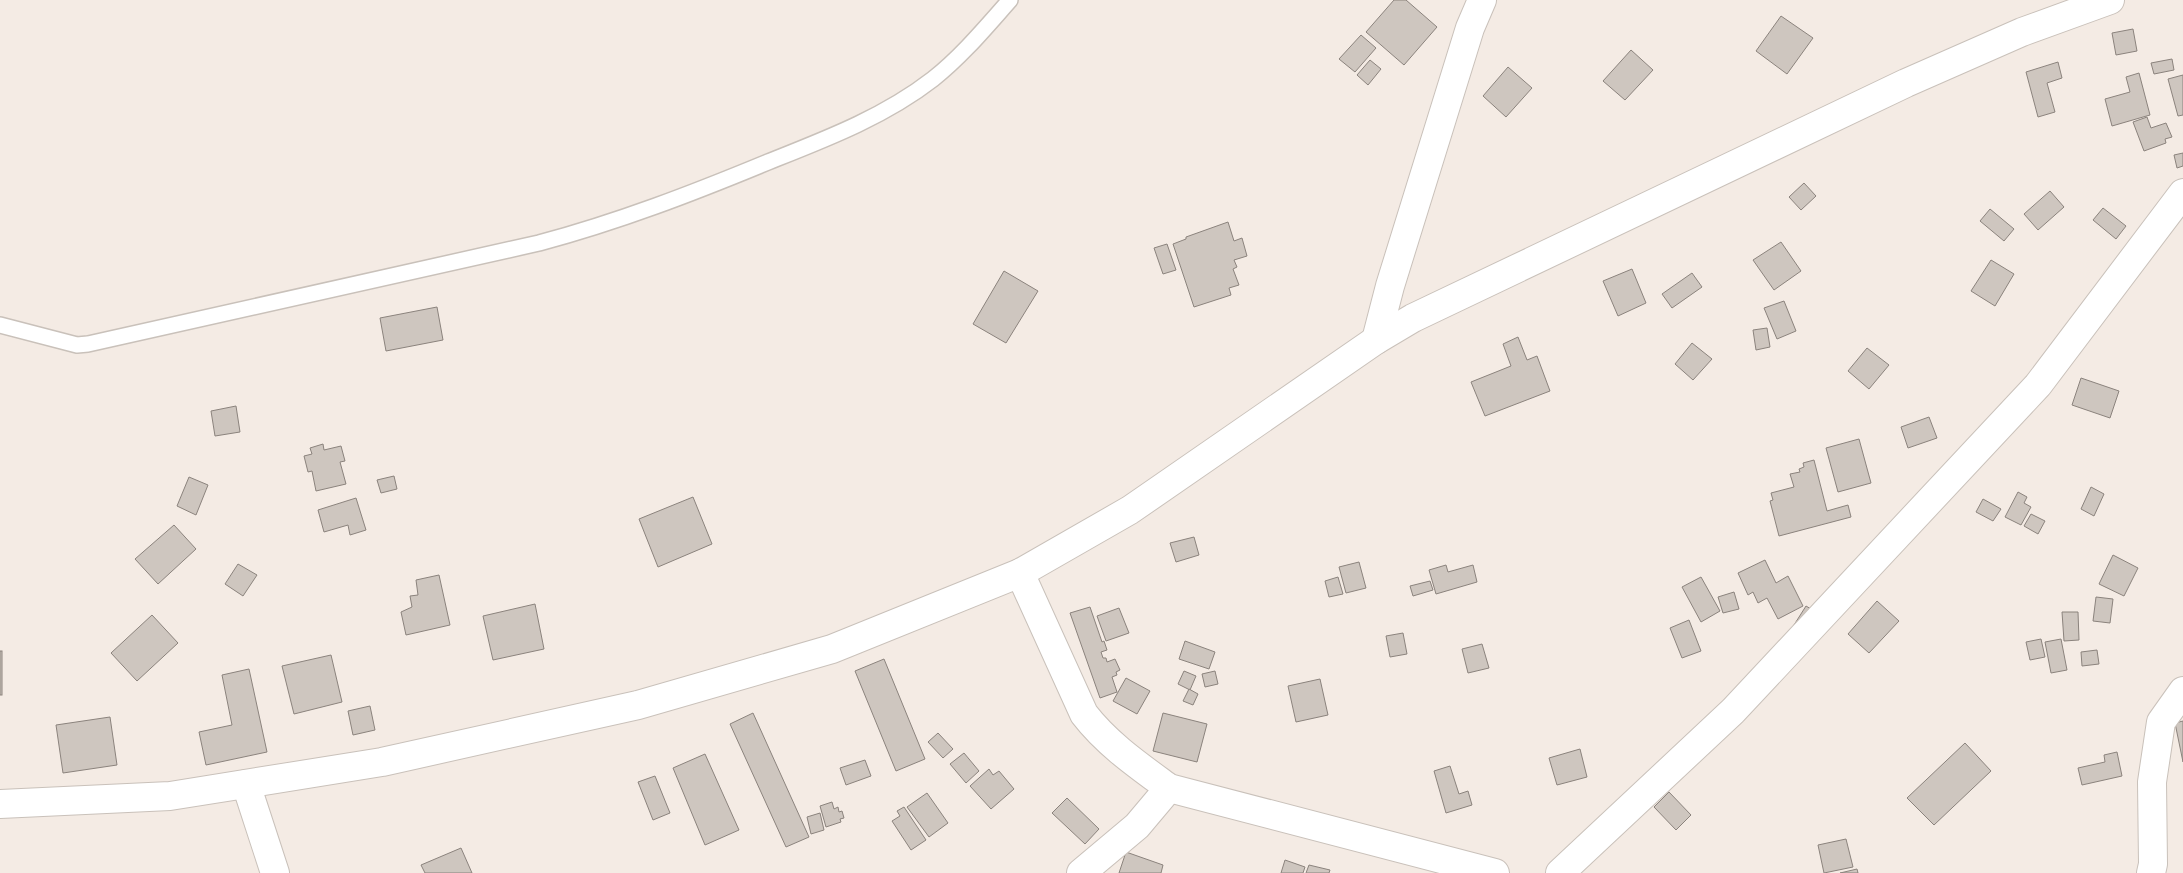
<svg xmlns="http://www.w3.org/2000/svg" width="2183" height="873" font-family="Overpass,sans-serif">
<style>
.building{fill:#cec6bf;stroke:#8b837d}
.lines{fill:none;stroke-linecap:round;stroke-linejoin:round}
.service-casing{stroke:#c9c1ba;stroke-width:18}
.minor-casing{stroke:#c9c1ba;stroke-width:30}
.tertiary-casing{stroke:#c9c1ba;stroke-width:30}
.service{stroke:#fff;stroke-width:15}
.minor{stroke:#fff;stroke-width:28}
.tertiary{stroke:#fff;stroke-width:28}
</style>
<rect width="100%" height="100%" fill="#f4ebe4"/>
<g class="building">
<path d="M1394,0H1406L1437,27L1404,65L1366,32Z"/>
<path d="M1781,16L1813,38L1787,74L1756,51Z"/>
<path d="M2133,29L2137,51L2116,55L2112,33Z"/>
<path d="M1361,35L1376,48L1355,72L1339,59Z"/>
<path d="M1631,50L1653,70L1625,100L1603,81Z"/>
<path d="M2172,59L2174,70L2154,74L2151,63Z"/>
<path d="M1370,60L1381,69L1368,85L1357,75Z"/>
<path d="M2058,62L2062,78L2047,83L2055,112L2038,117L2026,72Z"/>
<path d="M1508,67L1532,88L1506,117L1483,96Z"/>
<path d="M2139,73L2150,115L2112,126L2105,99L2130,92L2126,77Z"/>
<path d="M2183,75V115L2178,116L2168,79Z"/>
<path d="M2147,117L2151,128L2166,123L2172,137L2165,139L2166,143L2144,151L2133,122Z"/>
<path d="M2183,153V166L2177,168L2174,155Z"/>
<path d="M1804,183L1816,196L1801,210L1789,197Z"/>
<path d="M2050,191L2064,207L2038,230L2024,214Z"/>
<path d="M2103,208L2126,226L2116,239L2093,220Z"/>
<path d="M1990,209L2014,229L2004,241L1980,221Z"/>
<path d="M1228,222L1234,241L1242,238L1247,256L1234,260L1237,267L1233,269L1239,285L1229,288L1231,295L1194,307L1173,244L1186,239V237Z"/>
<path d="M1781,242L1801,271L1774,290L1753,260Z"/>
<path d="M1167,244L1176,270L1163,274L1154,248Z"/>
<path d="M1991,260L2014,274L1995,306L1971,291Z"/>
<path d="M1632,269L1646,303L1618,316L1603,281Z"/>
<path d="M1004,271L1038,291L1006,343L973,324Z"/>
<path d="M1692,273L1702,287L1672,308L1662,294Z"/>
<path d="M1784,301L1796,331L1777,339L1764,308Z"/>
<path d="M437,307L443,340L386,351L380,318Z"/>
<path d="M1767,328L1770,347L1756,350L1753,330Z"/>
<path d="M1518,337L1527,360L1537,356L1550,391L1485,416L1471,382L1511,366L1503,344Z"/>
<path d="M1692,343L1712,359L1693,380L1675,364Z"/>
<path d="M1867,348L1889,365L1869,389L1848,371Z"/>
<path d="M2081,378L2119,391L2110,418L2072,405Z"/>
<path d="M236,406L240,432L215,436L211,411Z"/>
<path d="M1929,417L1937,438L1908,448L1901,427Z"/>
<path d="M1859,439L1871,483L1838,492L1826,448Z"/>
<path d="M323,444L324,450L341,446L345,461L340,462L346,484L316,491L312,471L308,472L304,456L312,454L310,448Z"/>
<path d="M1814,460L1827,511L1848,505L1851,517L1779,536L1770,501L1773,500L1771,493L1794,487L1790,474L1800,472L1799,469L1804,467L1803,463Z"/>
<path d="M394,476L397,489L381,493L377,480Z"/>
<path d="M189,477L208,485L196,515L177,506Z"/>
<path d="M2091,487L2104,494L2094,516L2081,509Z"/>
<path d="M2018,492L2027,497L2024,503L2031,507L2021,525L2005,517Z"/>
<path d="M693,497L712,544L658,567L639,519Z"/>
<path d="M356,498L366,530L350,535L348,525L324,532L318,510Z"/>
<path d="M1983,499L2001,509L1993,521L1976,512Z"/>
<path d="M2031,514L2045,521L2038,534L2024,526Z"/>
<path d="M174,525L196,549L158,584L135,559Z"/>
<path d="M1194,537L1199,555L1176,562L1170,543Z"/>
<path d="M2113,555L2138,568L2124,596L2099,584Z"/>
<path d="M1765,560L1776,583L1788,576L1803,606L1778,619L1767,598L1758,603L1753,592L1748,595L1738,573Z"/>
<path d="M1359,562L1366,588L1346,593L1339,567Z"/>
<path d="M238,564L257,575L243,596L225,584Z"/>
<path d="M1446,565L1448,572L1473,565L1477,582L1436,594L1429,570Z"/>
<path d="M439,575L450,625L406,635L401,612L412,607L410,596L418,595L416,580Z"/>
<path d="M1338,577L1343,594L1329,597L1325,581Z"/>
<path d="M1701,577L1720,611L1701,622L1682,587Z"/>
<path d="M1430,581L1433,590L1413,596L1410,586Z"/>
<path d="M1734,592L1739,609L1723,613L1718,597Z"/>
<path d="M2096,597L2113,599L2110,623L2093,621Z"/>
<path d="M1877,601L1899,621L1869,653L1848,634Z"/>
<path d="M535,604L544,649L493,660L483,616Z"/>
<path d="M1806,606L1816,612L1804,631L1794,625Z"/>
<path d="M1090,607L1102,642L1104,641L1107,650L1101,652L1103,658H1106L1107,662L1115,659L1120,670L1116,672L1117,675L1112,677L1117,692L1100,698L1070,613Z"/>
<path d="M1119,608L1129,633L1106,641L1097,616Z"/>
<path d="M2062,612H2078L2079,640L2064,641Z"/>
<path d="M152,615L178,643L137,681L111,653Z"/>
<path d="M1689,620L1701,651L1682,658L1670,628Z"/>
<path d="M1403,633L1407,654L1390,657L1386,636Z"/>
<path d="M2041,639L2045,657L2030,660L2026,642Z"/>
<path d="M2061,639L2067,670L2051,673L2045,642Z"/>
<path d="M1185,641L1215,652L1209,669L1179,659Z"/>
<path d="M1482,644L1489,668L1468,673L1462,649Z"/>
<path d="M2097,650L2099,664L2082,666L2081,652Z"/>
<rect x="0" y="651" width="2" height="44"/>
<path d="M331,655L342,702L294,714L282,666Z"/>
<path d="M884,659L925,759L896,771L855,671Z"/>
<path d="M249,669L267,752L206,765L199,732L232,725L222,675Z"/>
<path d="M1184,671L1196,676L1190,690L1178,684Z"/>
<path d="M1215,671L1218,684L1205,687L1202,674Z"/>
<path d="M1126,678L1150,691L1137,714L1113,701Z"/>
<path d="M1320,679L1328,715L1296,722L1288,686Z"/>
<path d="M1189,689L1198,694L1193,705L1183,701Z"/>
<path d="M370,706L375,730L353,735L348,711Z"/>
<path d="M753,713L809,837L786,847L730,724Z"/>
<path d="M1163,713L1207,724L1197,762L1153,751Z"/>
<path d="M110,717L117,765L63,773L56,725Z"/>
<path d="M2183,721V762L2175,723Z"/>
<path d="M938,733L953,749L943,758L928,742Z"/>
<path d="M1965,743L1991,771L1934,825L1907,798Z"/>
<path d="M1580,749L1587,777L1557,785L1549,758Z"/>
<path d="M2117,752L2122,776L2082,785L2078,768L2105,762L2104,755Z"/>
<path d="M964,753L979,771L966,783L950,764Z"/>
<path d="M705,754L739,830L705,845L673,768Z"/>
<path d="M865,760L871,776L846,785L840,768Z"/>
<path d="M1450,766L1459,794L1468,791L1472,805L1446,813L1434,771Z"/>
<path d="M989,769L993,775L999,771L1014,789L991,809L970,786Z"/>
<path d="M655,776L670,813L653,820L638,782Z"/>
<path d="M1669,792L1691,815L1676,830L1654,807Z"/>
<path d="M927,793L948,823L929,837L907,807Z"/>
<path d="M1067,798L1099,829L1085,844L1052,813Z"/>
<path d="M832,802L834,809L838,807L839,812L842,811L844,818L840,819L841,822L826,827L820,806Z"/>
<path d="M904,807L926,840L911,850L892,821L900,816L897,811Z"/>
<path d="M820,813L824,830L811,834L807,817Z"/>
<path d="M1846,839L1853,867L1824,873L1818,845Z"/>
<path d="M461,848L472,873H425L421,865Z"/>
<path d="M1126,852L1163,865L1161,873H1119Z"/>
<path d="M1285,860L1305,867L1303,873H1281Z"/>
<path d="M1309,865L1330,870L1329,873H1306Z"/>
<path d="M1857,869L1858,873H1840Z"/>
</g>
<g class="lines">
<g class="service-casing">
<path id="service" d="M0,325L77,345L88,344L539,243C618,222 693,193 768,162C826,139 884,117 933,79C962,56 986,27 1010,0"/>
</g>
<g class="minor-casing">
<g id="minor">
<path d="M1376,340L1390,286L1470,28L1482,0"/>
<path d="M1020,573L1084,714C1107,744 1139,766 1169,788L1495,873"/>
<path d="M246,784L275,873"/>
<path d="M1081,873L1137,826L1169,788"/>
<path d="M1560,873L1733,711L2038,385L2183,193"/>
<path d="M2151,873L2153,864L2152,782L2161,722L2183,691"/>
</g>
</g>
<g class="tertiary-casing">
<path id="tertiary" d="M0,804L170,796L382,762L638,705L832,649L1020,573L1130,510L1376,340L1413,318L1906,83L2022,32L2110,0"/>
</g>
<use href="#service" class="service"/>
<use href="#minor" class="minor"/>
<use href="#tertiary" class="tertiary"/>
</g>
</svg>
